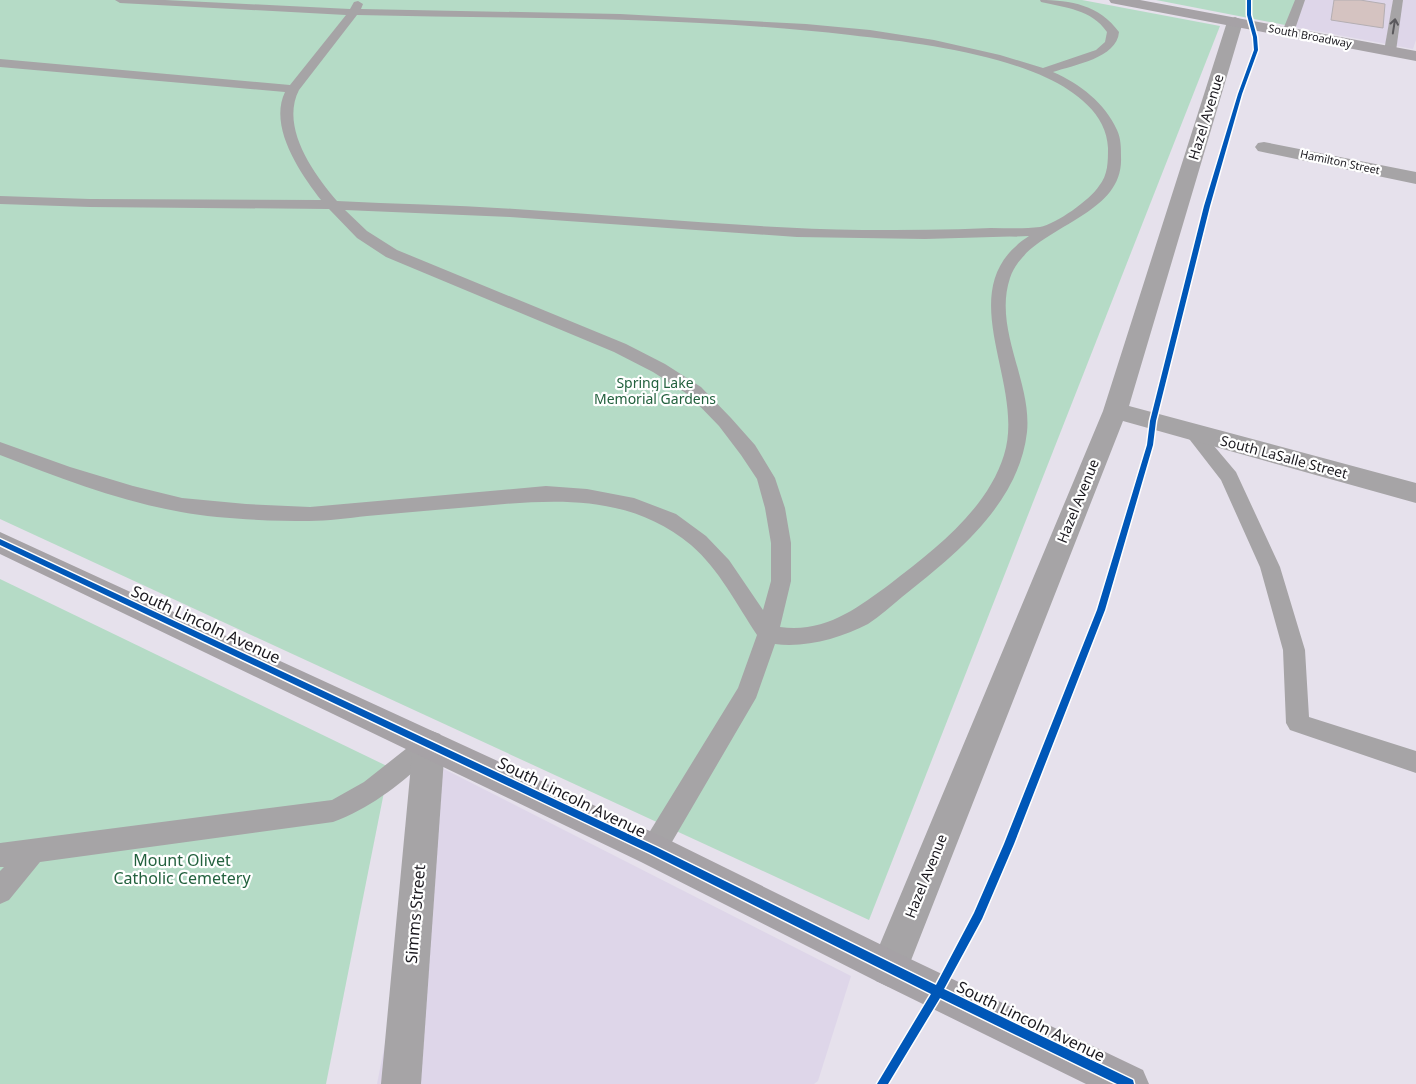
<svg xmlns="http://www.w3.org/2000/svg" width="1416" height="1084" font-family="'Noto Sans',sans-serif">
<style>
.built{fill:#ded6e9}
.green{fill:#b5dbc6}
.building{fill:#d5c3c1;stroke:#b4aeb2}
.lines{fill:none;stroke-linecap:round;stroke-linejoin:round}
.lane{fill:#a6a4a6;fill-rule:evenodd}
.street{fill:#a6a4a6;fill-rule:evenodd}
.secondary{fill:#a6a2a6;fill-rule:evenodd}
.cycleway-casing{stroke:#fff;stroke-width:3}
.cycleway{fill:#0057b8;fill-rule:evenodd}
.oneway{stroke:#5a585c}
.labels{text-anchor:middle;stroke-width:4.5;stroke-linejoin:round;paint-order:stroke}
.far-street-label{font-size:11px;fill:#1b191f;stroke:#fff}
.street-label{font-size:14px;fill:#1b191f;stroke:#fff}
.park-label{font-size:14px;fill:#23613e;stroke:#fff}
.near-street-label{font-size:16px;fill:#1b191f;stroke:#fff}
.near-park-label{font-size:16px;fill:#23613e;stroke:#fff}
</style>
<rect width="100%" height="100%" fill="#e6e1ec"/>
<g class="built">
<path d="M1300,0H1416V40L1413,49L1290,26Z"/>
<path d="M440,767L851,976L818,1081L814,1084H377Z"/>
</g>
<g class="green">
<path d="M0,0H1082L1220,26L869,920L0,519Z"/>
<path d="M1156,0H1300L1290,26Z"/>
<path d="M0,579L389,767L326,1084H0Z"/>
</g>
<path class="building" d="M1334,0H1360L1385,4L1383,28L1331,20Z"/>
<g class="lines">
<g class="lane">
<path d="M115,0H165L350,9L354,2L358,1L363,4L361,9L620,14L806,24L870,30L934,40L1000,55L1043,68L1096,50L1105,42L1107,32C1091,9 1066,8 1041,2L1040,0C1071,0 1099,5 1119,32C1117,58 1074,65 1053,72C1080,84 1105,103 1117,130C1121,139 1121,147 1121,157C1124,220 1028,225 1010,278C993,329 1032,381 1027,432C1019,504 955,555 902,597C891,606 880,616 868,624C841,638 806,648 775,644L756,698L662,859L653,862L644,859L640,850L644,841L738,688L757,635C737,605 719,569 691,545C629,494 557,499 482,506C444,509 405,513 367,516C348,518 328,521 309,521C271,521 219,519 181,512C119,501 59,478 0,455V442L70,467L133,486L182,498L246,504L310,507L546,486L587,489L634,498L676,514L706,536L729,560L763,610L771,581V543L765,508L757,479L741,455L719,426L689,395L653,372L614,352L386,257L357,238L329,209L90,207L0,204V196L90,199L321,200C301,174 268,127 285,92L0,67V59L290,85L346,15L120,3ZM357,15C521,19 687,16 850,35C912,42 991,52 1047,78C1075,91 1107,114 1108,148C1108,162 1108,175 1099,186C1090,200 1056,224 1040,227C1025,229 1007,228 991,228C948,230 905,230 862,230C746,228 630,216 515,209C455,205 396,204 337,201C313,173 280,127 299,90ZM345,210L510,217L797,237L925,239L1029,236C947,289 1027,382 1004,455C987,510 934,550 890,584C856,609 825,633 780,627L791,581V543L785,508L775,478L755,445L731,418L701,387L665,364L626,344L397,250L367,231Z"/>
<path d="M1295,0H1305L1294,32L1288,35L1282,32Z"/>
<path d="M1393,0H1403L1396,51L1390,54L1384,51Z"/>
<path d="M1192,425L1198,427L1236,472L1280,567L1305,650L1309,717L1416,751V773L1290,730L1286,723L1283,650L1260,567L1221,480L1183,431L1186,427Z"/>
<path d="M429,734L437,737L441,744L437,751C405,780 374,807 333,822L40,862L9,900L0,904V871L4,867H0V843L332,800L364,782L421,737Z"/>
</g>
<g class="street">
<path d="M1235,17L1240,19L1243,22L1129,406L1416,483V503L1123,421L908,968L902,981L889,987L876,981L870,968L1103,411L1227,22L1230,19Z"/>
<path d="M1264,142L1416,172V184L1258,151L1255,147L1258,143Z"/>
<path d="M429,730L440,734L445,744L421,1084H381L413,744L418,734Z"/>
</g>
<g class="secondary">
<path d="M1109,0H1140L1416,51V61L1116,4L1111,3Z"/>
<path d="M0,532L665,838L902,955L1143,1070L1149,1084H1086L876,981L641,862L0,554Z"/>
</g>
<g class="cycleway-casing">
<path id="cycleway" d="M1247,0H1251V15L1257,37L1258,50L1242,94L1210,206L1156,421L1153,445L1105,610L1014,844L982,919L944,989L1133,1080L1134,1084H1117L940,998L888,1084H877L931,994L650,853L0,545V539L656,847L936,985L974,913L1004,844L1097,610L1147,445L1150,421L1204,206L1238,94L1254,50L1253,37L1247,15Z"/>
</g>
<use href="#cycleway" class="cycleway"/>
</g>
<defs><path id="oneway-shaft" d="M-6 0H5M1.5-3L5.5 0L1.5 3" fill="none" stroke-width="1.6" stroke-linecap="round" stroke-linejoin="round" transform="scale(1.25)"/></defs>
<use class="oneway" href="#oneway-shaft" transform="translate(1394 26) rotate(-81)"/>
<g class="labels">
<g class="far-street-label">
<text transform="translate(1310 36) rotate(11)" y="4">South Broadway</text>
<text transform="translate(1340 162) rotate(12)" y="4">Hamilton Street</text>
</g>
<g class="street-label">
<text transform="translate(1206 117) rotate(-73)" y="5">Hazel Avenue</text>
<text transform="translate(1284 457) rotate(15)" y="5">South LaSalle Street</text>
<text transform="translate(1078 501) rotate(-68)" y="5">Hazel Avenue</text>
<text transform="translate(926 876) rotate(-68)" y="5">Hazel Avenue</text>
</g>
<g class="park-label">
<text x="655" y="388">Spring Lake<tspan x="655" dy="16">Memorial Gardens</tspan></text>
</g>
<g class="near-street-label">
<text transform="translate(206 624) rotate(25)" y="6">South Lincoln Avenue</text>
<text transform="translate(572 797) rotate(26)" y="6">South Lincoln Avenue</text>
<text transform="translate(415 914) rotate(-85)" y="6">Simms Street</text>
<text transform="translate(1031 1021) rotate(26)" y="6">South Lincoln Avenue</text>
</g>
<g class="near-park-label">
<text x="182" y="866">Mount Olivet<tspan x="182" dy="18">Catholic Cemetery</tspan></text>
</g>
</g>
</svg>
